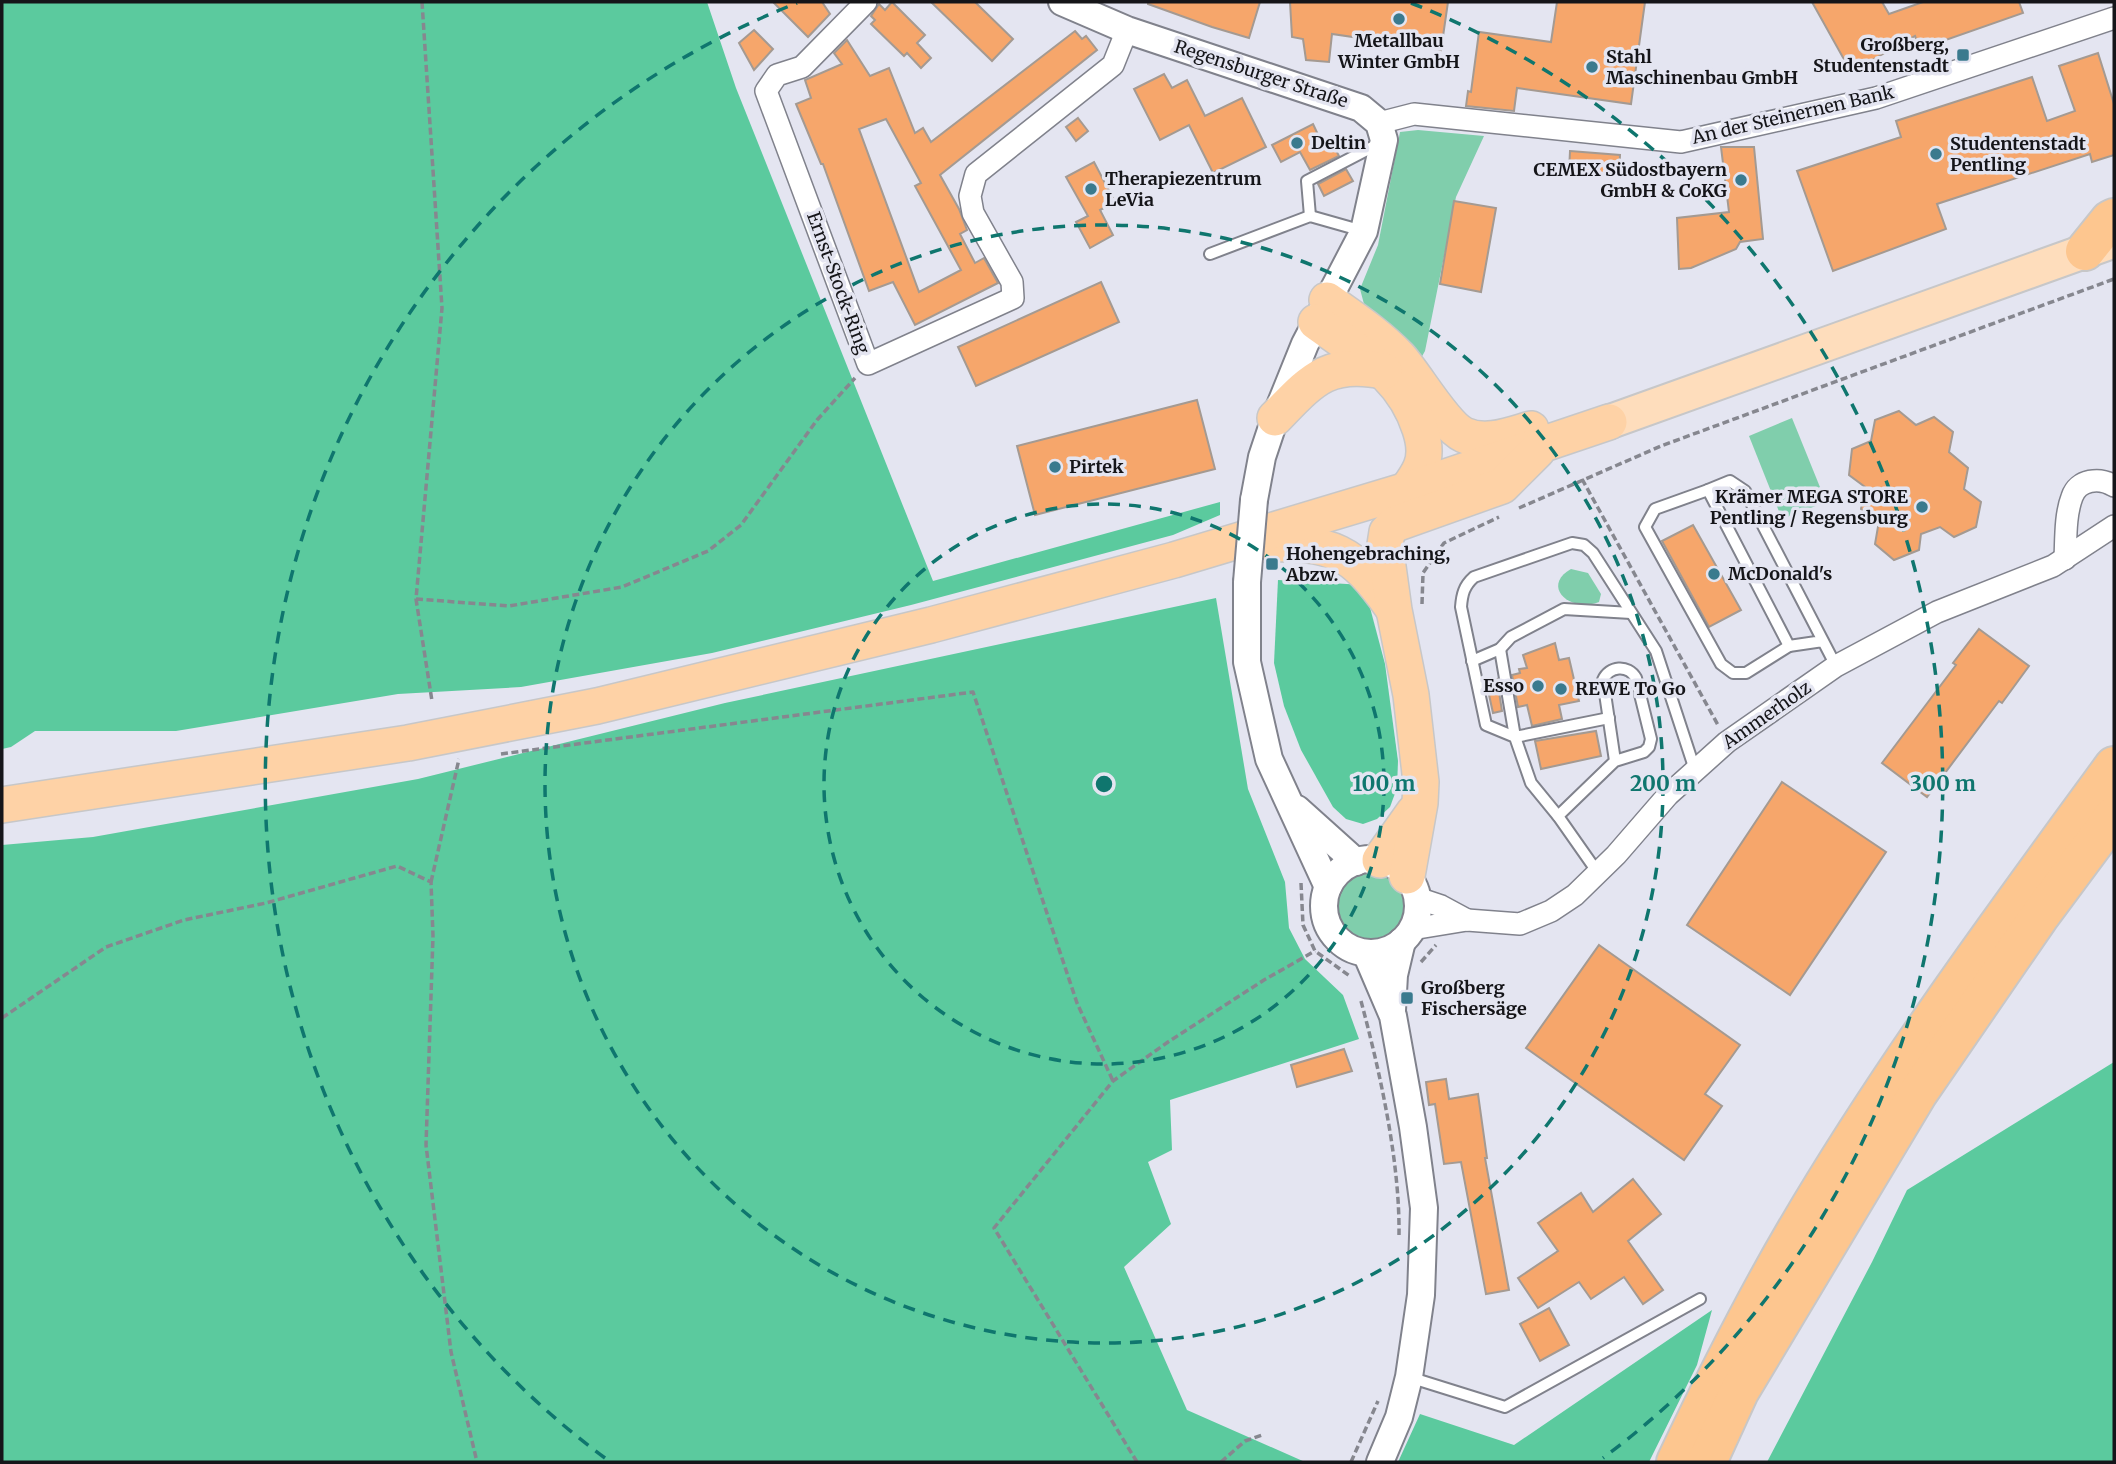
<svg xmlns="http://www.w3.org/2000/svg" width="2116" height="1464" font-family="Merriweather,serif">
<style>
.green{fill:#80ceac}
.forest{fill:#5bca9e}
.building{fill:#f6a66b;stroke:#a49a92;stroke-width:2;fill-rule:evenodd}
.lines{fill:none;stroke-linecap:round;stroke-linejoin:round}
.service-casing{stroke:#80828c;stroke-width:14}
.minor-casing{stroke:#80828c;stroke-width:24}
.tertiary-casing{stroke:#80828c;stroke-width:30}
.primary-casing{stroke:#c7c7c8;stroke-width:37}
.trunk-casing{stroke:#c7c7c8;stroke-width:38}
.motorway-casing{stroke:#c7c7c8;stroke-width:42}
.path{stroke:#86878f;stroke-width:3.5;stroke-dasharray:7 3.5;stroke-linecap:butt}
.service{stroke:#fff;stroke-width:10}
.minor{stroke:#fff;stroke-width:21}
.tertiary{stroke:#fff;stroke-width:26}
.primary{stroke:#feddbc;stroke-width:33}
.trunk{stroke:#fed2a6;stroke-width:35}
.motorway{stroke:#fdc68f;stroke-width:38}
.tertiary-bridge-casing{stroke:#80828c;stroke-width:30;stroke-linecap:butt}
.tertiary-bridge{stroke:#fff;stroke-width:26}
.ring{fill:none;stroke:#0f766e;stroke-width:3.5;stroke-dasharray:12 9}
.poi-dot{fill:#3a7a8e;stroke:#e4e5f1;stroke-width:2.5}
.labels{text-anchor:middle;stroke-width:7;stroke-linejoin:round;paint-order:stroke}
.poi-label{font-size:18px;font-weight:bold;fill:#151519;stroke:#e4e5f1;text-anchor:start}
.street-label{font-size:18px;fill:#151519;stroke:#e4e5f1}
.centre{fill:#0f766e;stroke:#e4e5f1;stroke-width:3.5}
.ring-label{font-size:21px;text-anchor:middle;font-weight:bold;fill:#0f766e;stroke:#e4e5f1;stroke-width:7;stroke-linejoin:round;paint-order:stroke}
</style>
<rect width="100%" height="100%" fill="#e4e5f1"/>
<g class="green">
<path d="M1418,130L1484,136L1456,197L1425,351L1420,360L1376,319L1364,304L1360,289L1378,245L1400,132Z"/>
<path d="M1792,418L1826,502L1782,519L1749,436Z"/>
<path d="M1571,569L1588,573L1601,594L1599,602C1569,613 1541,586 1571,569Z"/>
<circle cx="1372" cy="906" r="36"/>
</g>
<g class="forest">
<path d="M2,2H707L736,88L933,581L1220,502V515L1173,535L911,605L712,653L521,687L398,694L176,731H35L11,747L2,749Z"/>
<path d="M1278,580L1364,585L1385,664L1398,761L1397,788L1390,807L1377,819L1363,824L1346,819L1333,807L1301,750L1284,706L1274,663Z"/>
<path d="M1216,598L1248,789L1285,882L1289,928L1305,959L1343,995L1359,1039L1170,1100L1172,1150L1148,1162L1171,1224L1124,1267L1187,1410L1305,1462H2V845L93,837L418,779L725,703Z"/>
<path d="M2114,1062V1462H1767L1872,1262L1907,1190Z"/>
<path d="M1712,1310L1697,1365L1649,1462H1398L1420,1414L1514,1445Z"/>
</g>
<g class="building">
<path d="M773,2H822L830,14L808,37Z"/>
<path d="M892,2L925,35L917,43L931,58L921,68L907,53L904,56L871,24L875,20L871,16L879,4L885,10Z"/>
<path d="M931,2H975L1013,39L992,61Z"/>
<path d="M1148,2H1260L1249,38L1212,27L1148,4Z"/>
<path d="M1290,2H1448L1441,50L1332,34L1329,62L1306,60L1303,39L1292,37Z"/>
<path d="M1557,2H1645L1631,104L1517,88L1514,111L1466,106L1468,91L1471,92L1479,32L1551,42Z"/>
<path d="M1812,2H1882L1889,14L1923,2H2019L2023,13L1920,49L1915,36L1851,72Z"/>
<path d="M754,30L773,49L754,70L739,43Z"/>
<path d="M1075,31L1082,39L1086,36L1097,50L940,175L959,209L967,230L960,234L975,263L984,258L998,283L915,325L893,282L869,291L823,164H821L796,104L811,98L805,80L842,64L834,53L847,40L870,76L889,68L915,133L923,128L931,142ZM886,119L921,183L915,186L961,270L919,292L859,129Z"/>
<path d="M2098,53L2114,104V155L2092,162L2090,154L1937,204L1946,229L1833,271L1797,171L1901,137L1896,121L2032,77L2047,121L2075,111L2059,66Z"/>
<path d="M1164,74L1172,88L1187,80L1205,116L1242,98L1266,147L1213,173L1189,125L1160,140L1134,89Z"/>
<path d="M1078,118L1088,131L1076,141L1066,127Z"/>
<path d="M1313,124L1321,141L1329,137L1339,156L1310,170L1300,152L1281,162L1272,145Z"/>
<path d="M1721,147H1754L1763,239L1740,242L1736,249L1691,268L1679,269L1677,218L1729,212Z"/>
<path d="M1570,151L1620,155L1619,176L1569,172Z"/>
<path d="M1094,162L1115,202L1100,210L1113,235L1090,248L1076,222L1088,216L1066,177Z"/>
<path d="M1346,169L1353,181L1324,196L1318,184Z"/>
<path d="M1454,201L1496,208L1481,292L1440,284Z"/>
<path d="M1101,282L1119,322L976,386L958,347Z"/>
<path d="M1197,400L1215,469L1035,515L1017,446Z"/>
<path d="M1899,411L1916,425L1934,417L1953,432L1949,452L1968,468L1964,489L1981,502L1976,527L1954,537L1940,527L1921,534L1919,550L1894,560L1875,544L1879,521L1861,509L1865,487L1849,475L1852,449L1871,441L1875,420Z"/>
<path d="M1693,525L1741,610L1709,627L1662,541Z"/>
<path d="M1979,629L2029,666L2002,703L1999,701L1927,797L1882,763L1956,665L1953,663Z"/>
<path d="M1555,643L1559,660L1569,658L1579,701L1559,705L1562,719L1532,726L1527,705L1518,707L1512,675L1520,673L1519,669L1527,668L1523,655Z"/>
<path d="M1497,679L1502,711L1493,713L1486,681Z"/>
<path d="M1596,731L1601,756L1541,769L1535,741Z"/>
<path d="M1782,782L1886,852L1790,995L1687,925Z"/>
<path d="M1599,945L1740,1045L1705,1094L1722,1106L1684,1160L1526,1048Z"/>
<path d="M1344,1049L1352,1071L1297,1087L1291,1065Z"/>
<path d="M1446,1079L1449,1099L1478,1094L1487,1158H1485L1509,1290L1486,1294L1461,1162L1444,1164L1435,1104L1429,1105L1426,1082Z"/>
<path d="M1633,1179L1661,1214L1628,1241L1663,1290L1643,1304L1624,1277L1591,1299L1579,1282L1538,1308L1518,1278L1558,1251L1538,1223L1581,1193L1593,1212Z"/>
<path d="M1549,1308L1569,1345L1540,1361L1520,1324Z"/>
</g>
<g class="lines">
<g class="service-casing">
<g id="service">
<path d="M1310,216L1307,181L1382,142"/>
<path d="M1210,254L1310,216L1363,231"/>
<path d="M1708,490L1655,509L1645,527L1721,664L1733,673H1746L1789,646"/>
<path d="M1823,641L1789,646L1708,490L1730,481L1745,491L1836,666"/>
<path d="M1500,649L1515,737L1609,718"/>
<path d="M1472,661L1500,649L1511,637L1564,609L1631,613"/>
<path d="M1558,816L1615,761L1644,752L1649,747L1651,739L1636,678C1628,664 1609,666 1603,680L1615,761"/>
<path d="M1598,873L1558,816L1531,783L1515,737L1486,725L1461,607C1462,594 1464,586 1474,577L1572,543L1584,545L1593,553L1656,651L1695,770"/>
<path d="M1409,1377L1505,1407L1700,1299"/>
</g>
</g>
<g class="minor-casing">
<g id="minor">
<path d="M866,2L802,67L777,75L766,91L868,364L1013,298L1012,282L973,213L970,196L976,174L1113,65L1127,30"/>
<path d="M1379,123L1414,114L1681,142L1876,98L2114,18"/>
<path d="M2065,559C2066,540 2065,515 2072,497C2078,479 2100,477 2114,486"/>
<path d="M1417,898L1441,906L1467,920"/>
<path d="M1412,929L1467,920L1520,924L1551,911L1575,895L1616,855L1668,795L1727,742L1836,666L1937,612L2053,566L2114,526"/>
</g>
</g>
<g class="tertiary-casing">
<g id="tertiary">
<path d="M1062,2L1127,30L1361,108L1379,123L1384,140L1364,231L1305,344L1275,418L1262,457L1254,500"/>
<path d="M1247,582V662L1269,759L1328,887"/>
<path d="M1297,809L1356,862"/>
<circle cx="1371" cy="906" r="47"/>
<path d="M1366,953L1393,1016L1413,1127L1424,1208L1421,1295L1409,1377L1399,1417L1380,1462"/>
<path d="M1392,1010L1394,975L1402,941"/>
</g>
</g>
<g class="primary-casing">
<path id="primary" d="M1609,422L2108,243"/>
</g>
<g class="trunk-casing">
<g id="trunk">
<path d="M1327,300C1352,318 1377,334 1399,357C1415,374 1444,426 1464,435C1486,445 1510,435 1531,429"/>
<path d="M1316,322C1361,355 1402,373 1420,429C1424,441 1426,455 1421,467C1418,475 1412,483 1407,490"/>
<path d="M1275,418C1312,380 1327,360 1384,371"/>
<path d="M1263,544C1333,542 1352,550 1392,607"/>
<path d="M2,805L408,743L597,706L931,625L1174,560L1407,490L1609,422"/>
<path d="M1380,860L1414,812"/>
<path d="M1407,876L1420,803L1421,782L1411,695L1394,610L1385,545L1387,532L1395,524L1502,486L1537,451"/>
</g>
</g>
<g class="motorway-casing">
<g id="motorway">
<path d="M2085,251L2110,220L2114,218"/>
<path d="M1676,1462C1713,1384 1752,1306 1796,1231C1891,1069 2003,918 2114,766"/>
<path d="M1707,1462L1739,1392L1918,1093L2039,917L2114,816"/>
</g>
</g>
<g class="path">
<path d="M422,2L442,308L416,599L432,701"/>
<path d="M1582,479L1718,725"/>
<path d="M1519,508L1661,446L2114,279"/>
<path d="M416,599L509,606L622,587L708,551L741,525L817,420L855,378"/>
<path d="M1422,604L1423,573L1444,543L1499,517"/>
<path d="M501,754L973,692L1077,1003L1113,1081"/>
<path d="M431,882L459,759"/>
<path d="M1301,883L1303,925L1315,951L1351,977"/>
<path d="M1421,962L1436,945"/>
<path d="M1361,1001C1380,1072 1400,1162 1399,1235"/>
<path d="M2,1018L106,947L184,920L266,903L397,866L431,882L433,936L426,1145L451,1352L477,1462"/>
<path d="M1137,1462L994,1228L1113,1081L1168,1042L1264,980L1315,951"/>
<path d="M1221,1462L1245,1441L1262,1435"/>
<path d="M1351,1462L1378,1401"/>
</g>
<use href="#service" class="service"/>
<use href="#minor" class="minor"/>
<use href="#tertiary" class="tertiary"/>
<use href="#primary" class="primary"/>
<use href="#trunk" class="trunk"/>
<use href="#motorway" class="motorway"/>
<g class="tertiary-bridge-casing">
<path id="tertiary-bridge" d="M1247,582L1254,500"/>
</g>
<use href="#tertiary-bridge" class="tertiary-bridge"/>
</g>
<g class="ring">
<circle cx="1104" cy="784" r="280"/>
<circle cx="1104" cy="784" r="559"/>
<path d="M605 1458A839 839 0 0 1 797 3M1411 3A839 839 0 0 1 1603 1458"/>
</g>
<g class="poi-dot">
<circle cx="1399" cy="19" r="7"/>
<rect x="1956" y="48" width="14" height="14" rx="3.5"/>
<circle cx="1592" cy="67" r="7"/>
<circle cx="1297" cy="143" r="7"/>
<circle cx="1936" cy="154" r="7"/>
<circle cx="1741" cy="180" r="7"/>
<circle cx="1091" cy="189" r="7"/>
<circle cx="1055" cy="467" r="7"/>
<circle cx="1922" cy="507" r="7"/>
<rect x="1265" y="557" width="14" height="14" rx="3.5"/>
<circle cx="1714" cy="574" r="7"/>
<circle cx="1538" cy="686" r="7"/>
<circle cx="1561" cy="689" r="7"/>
<rect x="1400" y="991" width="14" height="14" rx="3.5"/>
</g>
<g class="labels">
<g class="poi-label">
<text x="1399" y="47" text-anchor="middle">Metallbau<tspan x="1399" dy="21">Winter GmbH</tspan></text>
<text x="1949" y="51" text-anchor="end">Großberg,<tspan x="1949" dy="21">Studentenstadt</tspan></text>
<text x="1606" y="63">Stahl<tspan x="1606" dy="21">Maschinenbau GmbH</tspan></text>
<text x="1311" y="149">Deltin</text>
<text x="1950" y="150">Studentenstadt<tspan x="1950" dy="21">Pentling</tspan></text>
<text x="1727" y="176" text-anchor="end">CEMEX Südostbayern<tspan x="1727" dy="21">GmbH &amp; CoKG</tspan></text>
<text x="1105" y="185">Therapiezentrum<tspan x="1105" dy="21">LeVia</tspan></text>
<text x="1069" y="473">Pirtek</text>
<text x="1908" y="503" text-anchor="end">Krämer MEGA STORE<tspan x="1908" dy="21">Pentling / Regensburg</tspan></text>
<text x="1286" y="560">Hohengebraching,<tspan x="1286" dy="21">Abzw.</tspan></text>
<text x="1728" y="580">McDonald's</text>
<text x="1524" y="692" text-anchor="end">Esso</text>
<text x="1575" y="695">REWE To Go</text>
<text x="1421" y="994">Großberg<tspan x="1421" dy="21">Fischersäge</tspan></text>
</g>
<g class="street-label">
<text transform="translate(1261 74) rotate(18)" y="6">Regensburger Straße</text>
<text transform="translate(1793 115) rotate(-13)" y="6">An der Steinernen Bank</text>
<text transform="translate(838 283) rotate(70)" y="6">Ernst-Stock-Ring</text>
<text transform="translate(1767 715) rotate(-35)" y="6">Ammerholz</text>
</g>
</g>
<circle cx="1104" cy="784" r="10" class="centre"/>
<g class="ring-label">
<text x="1384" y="791">100 m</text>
<text x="1663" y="791">200 m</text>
<text x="1943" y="791">300 m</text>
</g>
<rect width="2116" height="1464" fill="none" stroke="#151519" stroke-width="7"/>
</svg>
